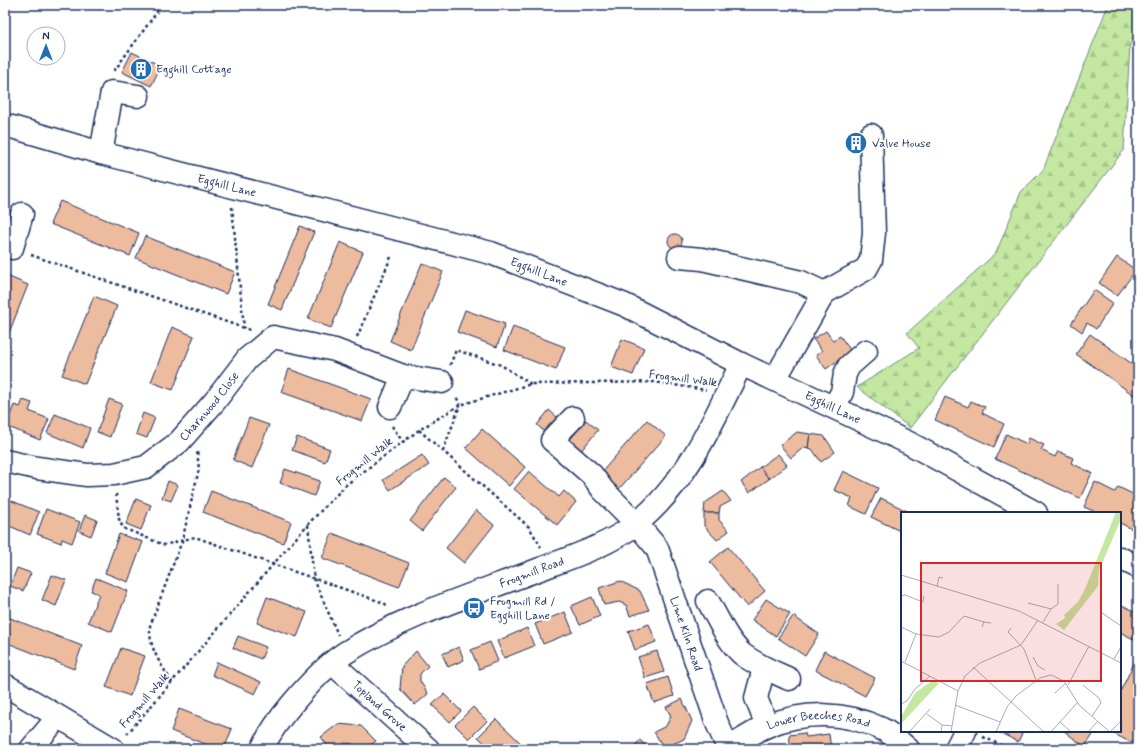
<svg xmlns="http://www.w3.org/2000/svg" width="1143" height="754" font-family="Mynerve,sans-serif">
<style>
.forest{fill:url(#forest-firs);stroke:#708b80}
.building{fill:#edbb9e;stroke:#1b2f5e}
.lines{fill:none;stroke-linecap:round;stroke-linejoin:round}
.minor-casing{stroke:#1b2f5e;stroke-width:25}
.path{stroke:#1b2f5e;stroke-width:2.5;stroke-dasharray:3 3;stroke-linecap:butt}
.minor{stroke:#fff;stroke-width:22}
.labels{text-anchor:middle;stroke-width:4;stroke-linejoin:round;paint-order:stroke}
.poi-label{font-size:12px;fill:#1b2f5e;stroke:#fff;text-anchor:start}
.street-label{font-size:12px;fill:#1b2f5e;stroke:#fff}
.inset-road{fill:none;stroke:#a4acbf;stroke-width:1}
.view{fill:#d62828;fill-opacity:0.15;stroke:#d62828;stroke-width:2}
.inset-edge{fill:none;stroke:#1b2f5e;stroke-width:2}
</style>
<defs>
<pattern id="forest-firs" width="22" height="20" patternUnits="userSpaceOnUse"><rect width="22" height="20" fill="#c4e7a1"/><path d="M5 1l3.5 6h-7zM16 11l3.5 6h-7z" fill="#a8c68d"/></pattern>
</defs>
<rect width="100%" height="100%" fill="#fff"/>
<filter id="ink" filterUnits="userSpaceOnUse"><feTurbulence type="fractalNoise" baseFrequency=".025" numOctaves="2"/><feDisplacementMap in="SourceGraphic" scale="8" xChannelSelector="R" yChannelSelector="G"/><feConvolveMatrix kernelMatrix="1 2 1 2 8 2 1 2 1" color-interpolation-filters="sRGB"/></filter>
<g filter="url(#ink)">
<path class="forest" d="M1108,5H1138V26L1130,45L1124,150L910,428L857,387L919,348L907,333L996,253L1021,192L1043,170Z"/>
<g class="building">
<path d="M132,52L161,66L151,86L122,72Z"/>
<circle cx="856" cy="143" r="7"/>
<path d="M60,201L139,233L130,256L50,224Z"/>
<path d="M300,226L314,232L282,310L268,304Z"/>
<circle cx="675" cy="241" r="7"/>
<path d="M145,236L235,272L226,294L136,258Z"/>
<path d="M340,242L363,252L331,328L308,319Z"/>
<path d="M1117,257L1136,270L1117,296L1099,283Z"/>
<path d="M422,263L443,272L411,350L390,341Z"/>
<path d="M7,276L28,285L5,343V281Z"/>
<path d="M1094,290L1113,303L1096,329L1087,323L1082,332L1071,324Z"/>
<path d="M94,296L117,306L85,384L62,375Z"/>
<path d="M465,310L505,324L497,347L457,332Z"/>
<path d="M172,327L194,336L173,390L151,382Z"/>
<path d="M513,327L565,347L556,370L504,350Z"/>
<path d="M826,331L833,341L840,336L851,351L826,369L816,355L822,351L813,339Z"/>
<path d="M1090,334L1138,368V398L1076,354Z"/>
<path d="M622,339L644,348L633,375L611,367Z"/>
<path d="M289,369L371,399L362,421L281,392Z"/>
<path d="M945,397L968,407L971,401L985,407L982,413L1004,424L994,447L935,420Z"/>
<path d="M109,399L122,404L110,437L97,432Z"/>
<path d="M23,400L32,403L29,411L49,419L40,440L6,426L14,405L20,407Z"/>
<path d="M549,410L559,419L547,434L537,425Z"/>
<path d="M143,413L155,418L147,438L136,434Z"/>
<path d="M55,414L90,428L83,448L47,433Z"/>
<path d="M249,418L269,425L252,468L233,460Z"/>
<path d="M586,420L598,430L576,457L564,447Z"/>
<path d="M647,420L666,436L618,490L600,474Z"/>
<path d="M482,429L525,467L509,486L466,448Z"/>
<path d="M797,432L810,434L808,448L804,447L791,458L780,445Z"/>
<path d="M810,434L824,436L835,452L821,462L812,449L808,448Z"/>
<path d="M1006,434L1027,444L1029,438L1044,445L1041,450L1055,457L1058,451L1073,458L1071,463L1092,473L1080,498L995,459Z"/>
<path d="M297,437L330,449L325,462L292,450Z"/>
<path d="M778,454L787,465L769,479L760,467Z"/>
<path d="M422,455L429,465L390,490L383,480Z"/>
<path d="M760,467L769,479L749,493L741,482Z"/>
<path d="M285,469L320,481L314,496L280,483Z"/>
<path d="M529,471L559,497L564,491L576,502L557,525L514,489Z"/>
<path d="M843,471L878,488L866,514L849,506L852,498L834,490Z"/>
<path d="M444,477L456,487L422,531L410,521Z"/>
<path d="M168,481L178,485L171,501L162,498Z"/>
<path d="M1095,482L1115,492L1118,487L1135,495L1132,501L1138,504V532L1120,523V513H1098L1084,507Z"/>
<path d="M211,491L291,522L283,543L203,512Z"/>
<path d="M723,491L731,501L720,507L719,513H704L705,503Z"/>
<path d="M5,498L39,512L30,535L5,524Z"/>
<path d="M881,498L911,513H902V532L871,517Z"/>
<path d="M136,499L151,505L141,530L126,524Z"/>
<path d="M46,509L80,522L72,543L62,539L61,543L37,534Z"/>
<path d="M476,510L494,525L464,563L446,548Z"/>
<path d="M704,513H719V520L729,531L717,540L704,526Z"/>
<path d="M85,515L97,520L91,536L79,531Z"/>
<path d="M332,533L409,563L399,587L322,558Z"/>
<path d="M119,534L143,542L128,582L105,573Z"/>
<path d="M728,547L765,591L747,607L710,562Z"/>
<path d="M17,568L31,573L23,591L10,586Z"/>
<path d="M52,575L66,580L56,606L42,600Z"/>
<path d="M96,578L128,591L112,632L88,622L99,594L91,591Z"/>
<path d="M620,581L640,591L649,610L630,616L626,605L619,602L604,605L599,588Z"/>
<path d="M267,597L307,612L297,637L257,623Z"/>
<path d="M592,597L600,616L580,625L571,606Z"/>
<path d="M766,599L790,614L776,636L752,620Z"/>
<path d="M1120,604L1138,613L1137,641L1120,632Z"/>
<path d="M565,612L573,632L543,644L535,624Z"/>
<path d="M5,616L82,646L74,669L5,642Z"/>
<path d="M793,616L819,634L805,656L778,638Z"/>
<path d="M649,624L656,642L635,650L628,631Z"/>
<path d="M527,628L534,646L504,658L497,641Z"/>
<path d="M238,636L266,647L261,659L233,648Z"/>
<path d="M490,642L498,661L479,669L471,650Z"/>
<path d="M459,647L464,660L448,667L442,654Z"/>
<path d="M121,648L145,656L130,696L106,687Z"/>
<path d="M416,651L428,666L420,674V681L428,694L415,705L400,689L402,666Z"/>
<path d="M657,651L664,672L645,678L638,657Z"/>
<path d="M824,651L875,678L865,696L815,670Z"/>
<path d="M1138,655V732L1132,743L1108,731H1120V692Z"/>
<path d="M217,662L261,682L255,694L212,675Z"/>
<path d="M668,677L674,696L654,703L647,684Z"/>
<path d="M444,694L461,711L450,722L432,705Z"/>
<path d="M682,699L692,721L684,739L664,748L654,732L666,726L671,716L666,707Z"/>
<path d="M473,707L487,721L469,739L455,725Z"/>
<path d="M179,709L232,729L224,749H218L171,731Z"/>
<path d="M496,719L527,749H491L478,737Z"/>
<path d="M338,724L361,726L376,741L365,749H357L352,744L345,743L336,749H330L321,737Z"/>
<path d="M997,731H1023L1018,742Z"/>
<path d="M1064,731H1091L1094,733L1085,747Z"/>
<path d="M805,733L806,737L829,734L831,749H791L789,735Z"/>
<path d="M640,740L649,749H632Z"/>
</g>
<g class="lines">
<g class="minor-casing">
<g id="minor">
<path id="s1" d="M5,125L101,153L491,253L625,305L741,364L909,443L1036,513"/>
<path d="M101,153L112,92L138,96"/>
<path d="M5,246L12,248L22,214"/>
<path d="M679,257L702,259L801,282L824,293"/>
<path d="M775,379L824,293L866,269L871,260L874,233L871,135"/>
<path d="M390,407L403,376L442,382"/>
<path d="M834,407L842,392L845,374L849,366L866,351"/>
<path id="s2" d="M573,418L552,440L592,475L603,490L636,523L657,548L717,723L728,748"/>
<path id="s3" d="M5,461L37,468L87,475L114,474L146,467L179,442L215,401L247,359L273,337L335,350L403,376"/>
<path d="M1120,558L1138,567"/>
<path d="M708,601C718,619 727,640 742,654C756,665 774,672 789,679"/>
<path id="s4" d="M332,663L428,749"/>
<path d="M764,668L756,698L767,726"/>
<path d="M5,685L113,749"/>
<path d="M31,749L58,717"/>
<path id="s5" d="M262,749C270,732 280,718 292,704C307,686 325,666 345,653C405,615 475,594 540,569C572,557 609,545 636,524C687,483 713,422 741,364"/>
<path id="s6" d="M727,749C740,741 753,732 767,726C804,711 845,711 882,729C891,733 900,742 908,749"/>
<path d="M956,749L965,731"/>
</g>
</g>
<g class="path">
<path d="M114,71L162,5"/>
<path d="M232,207L244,328"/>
<path d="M31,255L250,330"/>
<path d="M357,337L391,257"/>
<path d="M450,365L456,350L501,365L531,384"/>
<path d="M392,426L403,442"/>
<path d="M419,430L529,527L541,547"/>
<path d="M443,451L460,405L456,396"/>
<path d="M116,494L119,519L123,528L164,545L195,537L384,603L389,607"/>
<path d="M308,525L314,579L338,635"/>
<path d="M172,682C160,663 149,649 150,626L182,541L199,469L197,451"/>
<path d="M127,734L308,524L347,484L419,430L460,405L531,384L655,382L706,390"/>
<path d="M983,737L1010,749"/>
</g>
<use href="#minor" class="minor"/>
</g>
</g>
<defs>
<g id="building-disc" transform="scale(1.15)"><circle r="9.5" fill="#1f6fb2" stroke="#fff"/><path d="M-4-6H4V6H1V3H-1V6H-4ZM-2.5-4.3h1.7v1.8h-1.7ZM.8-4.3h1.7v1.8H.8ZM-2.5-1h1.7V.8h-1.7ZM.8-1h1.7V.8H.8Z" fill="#fff"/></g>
<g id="bus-disc" transform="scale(1.15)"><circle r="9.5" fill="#1f6fb2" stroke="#fff"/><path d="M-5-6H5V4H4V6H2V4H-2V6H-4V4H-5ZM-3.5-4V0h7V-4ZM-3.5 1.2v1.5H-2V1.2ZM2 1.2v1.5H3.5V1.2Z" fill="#fff"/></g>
</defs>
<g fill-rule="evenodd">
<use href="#building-disc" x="141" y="69"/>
<use href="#building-disc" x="856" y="143"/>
<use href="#bus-disc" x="474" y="608"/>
</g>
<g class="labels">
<g class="poi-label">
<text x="156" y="73">Egghill Cottage</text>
<text x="872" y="147">Valve House</text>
<text x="490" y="605">Frogmill Rd /<tspan x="490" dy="14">Egghill Lane</tspan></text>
</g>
<g class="street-label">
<text dy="4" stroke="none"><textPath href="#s1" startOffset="230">Egghill Lane</textPath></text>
<text dy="4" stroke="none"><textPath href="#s1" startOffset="554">Egghill Lane</textPath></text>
<text transform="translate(683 378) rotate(7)" y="4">Frogmill Walk</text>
<text dy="4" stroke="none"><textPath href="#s3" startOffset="231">Charnwood Close</textPath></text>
<text dy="4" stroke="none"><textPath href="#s1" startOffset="878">Egghill Lane</textPath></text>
<text transform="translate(364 461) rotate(-39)" y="4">Frogmill Walk</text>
<text dy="4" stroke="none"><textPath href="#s5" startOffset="332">Frogmill Road</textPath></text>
<text dy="4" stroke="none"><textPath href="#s2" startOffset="272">Lime Kiln Road</textPath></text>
<text transform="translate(144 700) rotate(-49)" y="4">Frogmill Walk</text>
<text dy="4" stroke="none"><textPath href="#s4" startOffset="64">Topland Grove</textPath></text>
<text dy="4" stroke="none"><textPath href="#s6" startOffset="99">Lower Beeches Road</textPath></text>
</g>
</g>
<g transform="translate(901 512)">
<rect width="220" height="220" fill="#fff"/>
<path d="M31,169L38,171L0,212V205L14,181Z" fill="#c4e7a1"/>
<path d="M215,0H220V7L198,58L197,74L163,118L155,112L164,106L163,103L177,90L184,77Z" fill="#c4e7a1"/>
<path class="inset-road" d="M0,63L118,99L220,151M36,75L38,65L42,66M0,84L4,83L22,90L23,84M127,91L150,97M201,101L220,114M142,110L150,97L157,92V72M0,115L15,122L38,125L48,120L63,104L83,110M81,115L83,110L90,111M110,116L107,120L123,137L135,168M132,145L137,154L144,158M213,147L220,135M0,149L57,179M4,150L15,122M72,155L143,220M167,173L188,134M182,173L198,186L200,191L191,204M154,181L165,171M0,192L6,189L14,177L29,164M54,193L99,210M26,202L41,213M159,210L170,220M9,219L29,197M40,220L41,213L51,214M50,220L57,179L64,164L79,151L120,133L137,108M95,220L106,195L115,184L139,166L150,163L163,169L178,193L209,220M150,220L176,191M187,220L196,210M209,220L220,209"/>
<path class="view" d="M20,51H200V169H20Z"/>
<rect width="220" height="220" class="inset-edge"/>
</g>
<rect width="1143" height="754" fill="none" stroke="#fff" stroke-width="20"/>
<rect x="10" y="10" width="1123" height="734" fill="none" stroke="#1b2f5e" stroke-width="1.5" filter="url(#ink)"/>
<g transform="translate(46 46)"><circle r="19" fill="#ffffff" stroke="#a4acbf"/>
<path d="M0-3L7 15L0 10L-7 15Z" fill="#1f6fb2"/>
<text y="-6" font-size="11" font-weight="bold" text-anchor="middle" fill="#1b2f5e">N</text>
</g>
</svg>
